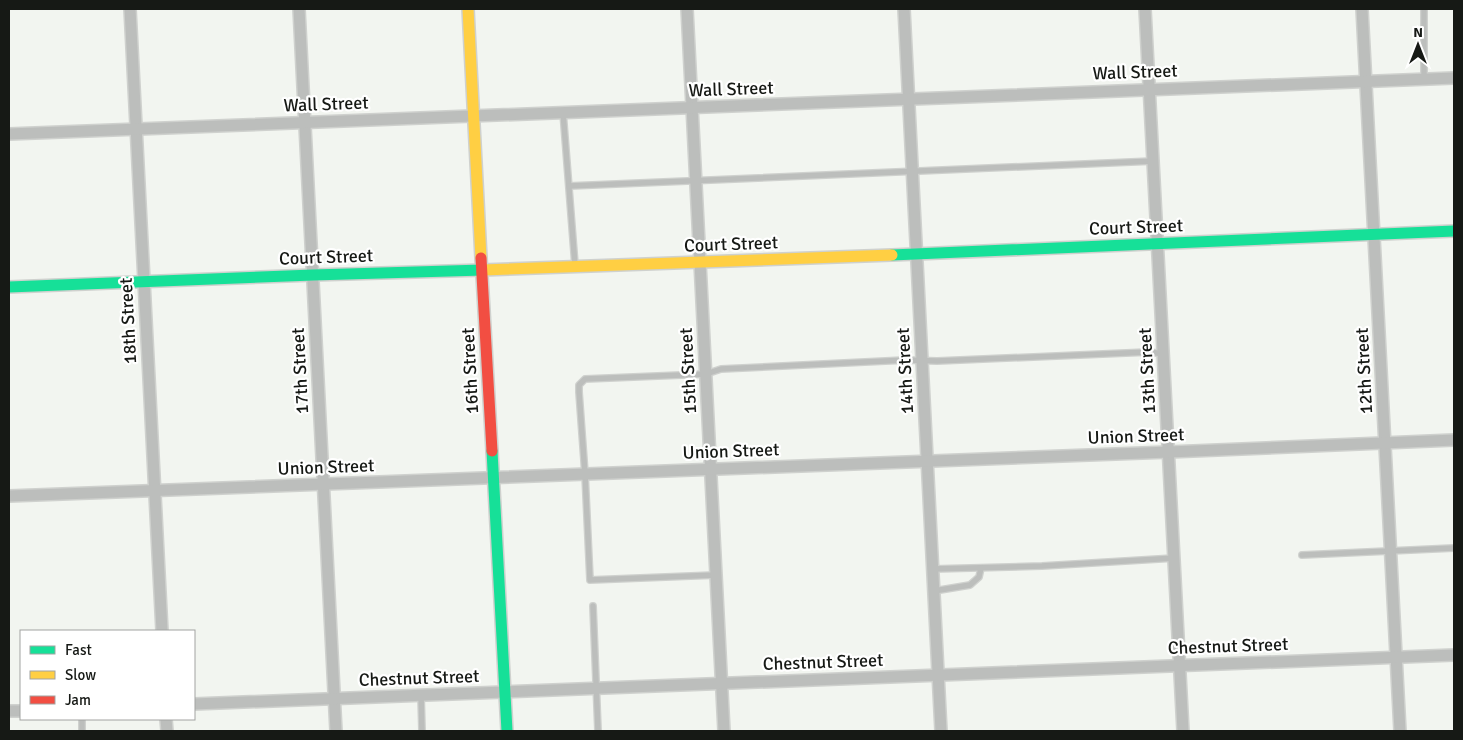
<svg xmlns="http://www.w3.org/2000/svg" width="1463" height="740" font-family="Signika,sans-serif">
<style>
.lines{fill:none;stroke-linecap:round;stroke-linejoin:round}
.lane-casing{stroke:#cfd1ce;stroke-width:8}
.street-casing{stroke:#cfd1ce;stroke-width:14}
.fast-casing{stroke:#cfd1ce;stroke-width:14}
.slow-casing{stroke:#cfd1ce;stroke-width:14}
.jam-casing{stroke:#cfd1ce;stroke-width:14}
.lane{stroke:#bcbebc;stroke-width:5.5}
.street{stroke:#bcbebc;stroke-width:11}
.fast{stroke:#16e098;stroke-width:11}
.slow{stroke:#ffcf43;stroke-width:11}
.jam{stroke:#f24e42;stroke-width:11}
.labels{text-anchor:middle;stroke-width:4.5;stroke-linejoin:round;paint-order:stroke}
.street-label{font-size:18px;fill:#161915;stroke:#fff}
</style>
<rect width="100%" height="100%" fill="#f2f5f0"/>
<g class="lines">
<g class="lane-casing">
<g id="lane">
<path d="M1424,9V79"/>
<path d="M563,112L575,265"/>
<path d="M569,186L1154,161"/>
<path d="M1302,555L1454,548"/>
<path d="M933,569L1042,566L1175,558"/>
<path d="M716,575L590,580L585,474L579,392V385L585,379L706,374L721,369L906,360L937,361L1149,352L1164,354"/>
<path d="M934,591L970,585L979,577L981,568"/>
<path d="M593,606L598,731"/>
<path d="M421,695L422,731"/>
<path d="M82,719V731"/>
</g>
</g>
<g class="street-casing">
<g id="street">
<path d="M130,9L162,631"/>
<path d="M299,9L336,731"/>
<path d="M687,9L724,731"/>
<path d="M904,9L941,731"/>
<path d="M1145,9L1183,731"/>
<path d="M1362,9L1400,731"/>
<path d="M9,134L1454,78"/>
<path d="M9,496L1169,452L1454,440"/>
<path d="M194,704L1454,655"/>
<path d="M9,711H21"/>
<path d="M166,719L167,731"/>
</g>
</g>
<g class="fast-casing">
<g id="fast">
<path d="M892,255L1454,231"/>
<path d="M9,287L313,275L483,270"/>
<path d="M492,451L507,731"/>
</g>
</g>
<g class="slow-casing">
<g id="slow">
<path d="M468,9L481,258"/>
<path d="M483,270L892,255"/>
</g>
</g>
<g class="jam-casing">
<path id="jam" d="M481,258L492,451"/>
</g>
<use href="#lane" class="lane"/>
<use href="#street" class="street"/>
<use href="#fast" class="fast"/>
<use href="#slow" class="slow"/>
<use href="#jam" class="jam"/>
</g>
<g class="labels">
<g class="street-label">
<text transform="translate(1135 72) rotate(-2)" y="6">Wall Street</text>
<text transform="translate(731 89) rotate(-2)" y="6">Wall Street</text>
<text transform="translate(326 104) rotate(-2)" y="6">Wall Street</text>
<text transform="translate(1136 227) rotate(-2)" y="6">Court Street</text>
<text transform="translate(731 244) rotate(-2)" y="6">Court Street</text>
<text transform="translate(326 257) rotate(-2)" y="6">Court Street</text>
<text transform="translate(128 321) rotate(-93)" y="6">18th Street</text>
<text transform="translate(300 371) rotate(-93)" y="6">17th Street</text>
<text transform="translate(470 371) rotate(-93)" y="6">16th Street</text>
<text transform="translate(688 371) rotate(-93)" y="6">15th Street</text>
<text transform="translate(905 371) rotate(-93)" y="6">14th Street</text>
<text transform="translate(1147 371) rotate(-93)" y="6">13th Street</text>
<text transform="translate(1364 371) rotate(-93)" y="6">12th Street</text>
<text transform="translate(1136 436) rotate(-2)" y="6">Union Street</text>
<text transform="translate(731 451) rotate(-2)" y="6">Union Street</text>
<text transform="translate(326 467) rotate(-2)" y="6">Union Street</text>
<text transform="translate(1228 646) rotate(-2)" y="6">Chestnut Street</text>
<text transform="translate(823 662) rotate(-2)" y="6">Chestnut Street</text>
<text transform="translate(419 678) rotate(-2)" y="6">Chestnut Street</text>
</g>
</g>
<rect width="1463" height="740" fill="none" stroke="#161915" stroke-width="20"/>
<rect x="20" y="630" width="175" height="90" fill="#ffffff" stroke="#a2a3a1"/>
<rect x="30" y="646" width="25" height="8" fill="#16e098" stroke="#a2a3a1"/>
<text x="65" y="655" font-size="15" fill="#161915">Fast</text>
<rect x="30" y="671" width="25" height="8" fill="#ffcf43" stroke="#a2a3a1"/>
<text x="65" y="680" font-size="15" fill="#161915">Slow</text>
<rect x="30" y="696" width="25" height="8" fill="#f24e42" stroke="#a2a3a1"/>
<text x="65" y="705" font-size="15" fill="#161915">Jam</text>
<g transform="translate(1418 45)" stroke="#ffffff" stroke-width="4" paint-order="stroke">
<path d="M0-4L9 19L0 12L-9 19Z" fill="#161915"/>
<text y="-8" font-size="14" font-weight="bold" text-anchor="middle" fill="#161915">N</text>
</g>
</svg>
